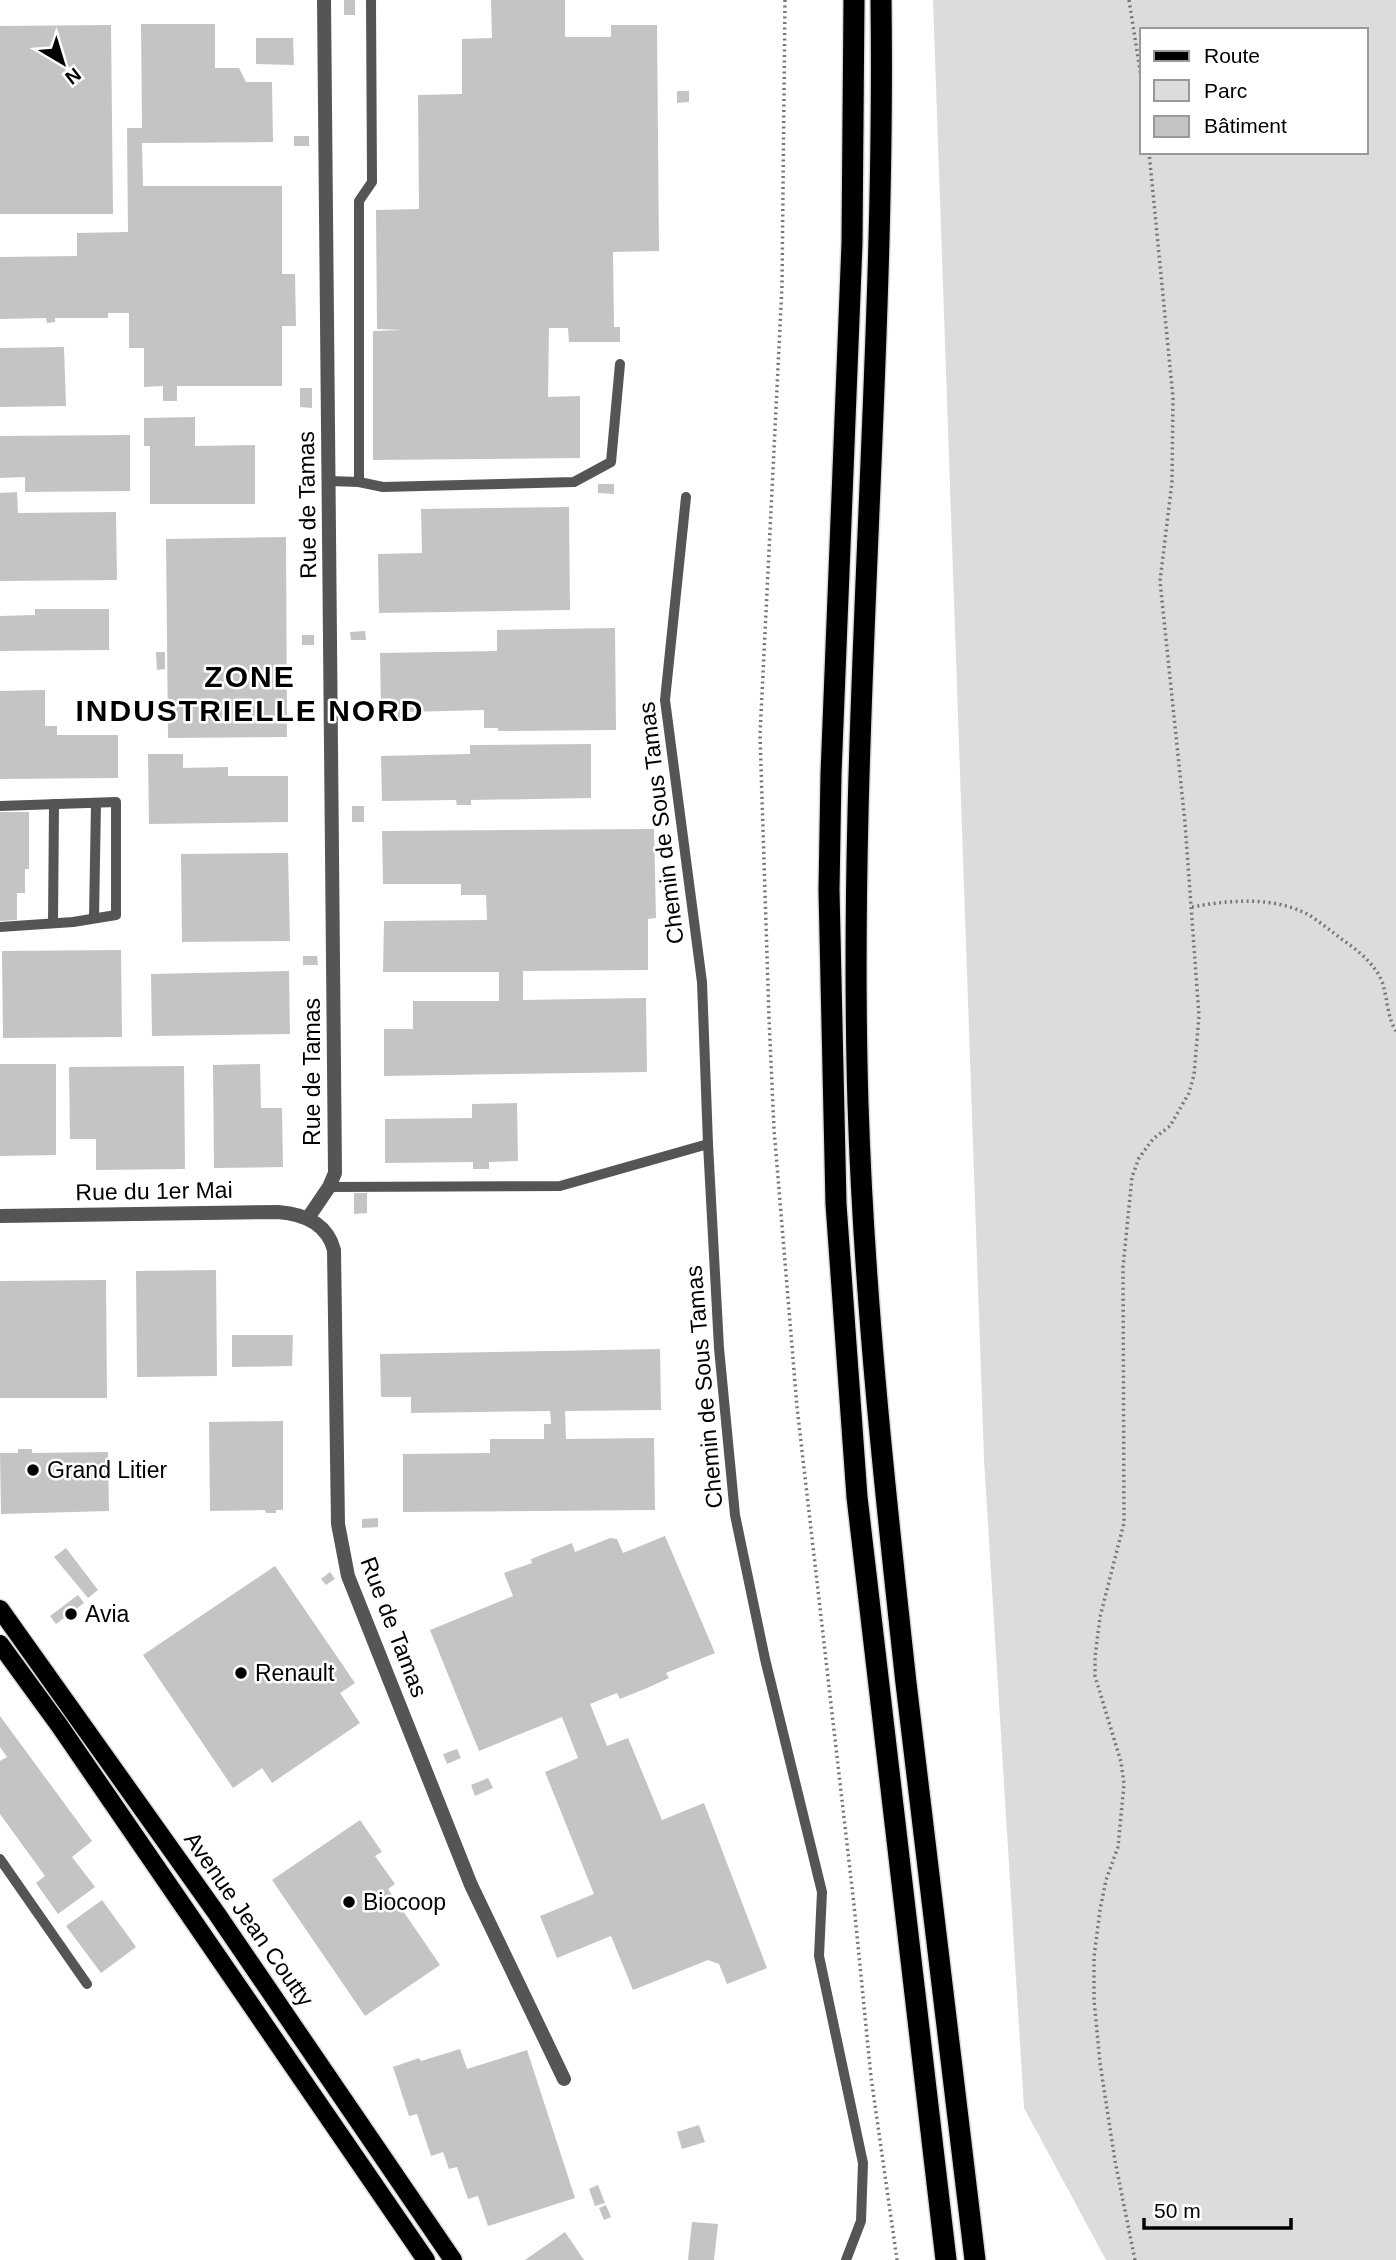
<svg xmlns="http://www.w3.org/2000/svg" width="1396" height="2260" font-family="Helvetica,sans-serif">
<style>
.green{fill:#dcdcdc;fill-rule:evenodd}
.building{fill:#c4c4c4}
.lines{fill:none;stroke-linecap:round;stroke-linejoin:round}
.primary-casing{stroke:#dbdbdb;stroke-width:21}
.highway-casing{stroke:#dbdbdb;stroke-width:24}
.path{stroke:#777;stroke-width:3.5;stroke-dasharray:2 3.5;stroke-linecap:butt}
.lane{stroke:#555;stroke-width:10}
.street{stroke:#555;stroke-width:14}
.primary{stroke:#000;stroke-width:18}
.highway{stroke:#000;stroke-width:21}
.poi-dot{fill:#000;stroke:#fff;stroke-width:2.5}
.labels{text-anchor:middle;stroke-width:5;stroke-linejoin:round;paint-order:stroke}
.street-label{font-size:23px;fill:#000;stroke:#fff}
.poi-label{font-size:23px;fill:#000;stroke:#fff;text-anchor:start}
.district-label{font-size:30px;font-weight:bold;letter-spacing:2px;fill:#000;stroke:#fff}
</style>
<rect width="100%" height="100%" fill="#fff"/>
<path class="green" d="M933,0H1396V2260H1106L1024,2108L984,1459ZM1142,30H1366V152H1142Z"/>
<g class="building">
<rect x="344" y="0" width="11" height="15"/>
<path d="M491,0H565V37H611V25H657L659,251L613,252L614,327H620V342H569L568,328H549L548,397L580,396V458L373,460V331L403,330L377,329L376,210L419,209L418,95L462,94V39L492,38Z"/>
<path d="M141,24H215V68H239L246,82H272L273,142L142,143L143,186H282V274H295L296,326H282V386H177V401H163V386L144,387V348H129V313H108V318H55V322L47,323L46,318L0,319V257L77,256V233L128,232L127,128H142Z"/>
<path d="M111,25L113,214H0V26Z"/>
<path d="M256,38H293L294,65L256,64Z"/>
<path d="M677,91H689V102L677,103Z"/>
<rect x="294" y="136" width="15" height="10"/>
<path d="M64,347L66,406L0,407V348Z"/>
<path d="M300,388H312V408L300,407Z"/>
<path d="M195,417V446L255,445V504H150V446H144V418Z"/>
<path d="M130,435V491L25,492V477L0,478V436Z"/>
<path d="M598,484H614V494L598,493Z"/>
<path d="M17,492L18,513L116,512L117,580L0,581V493Z"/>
<path d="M569,507L570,610L379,613L378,554L422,553L421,509Z"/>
<path d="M286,537L287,737L168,738L166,539Z"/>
<path d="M35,609H109V650L0,651V616L35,615Z"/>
<path d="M615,628L616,730L498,731V728H484V710L408,712V718H398V712H381L380,653L497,651V630Z"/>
<path d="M365,631L366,640H351L350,632Z"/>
<rect x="302" y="635" width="12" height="10"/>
<path d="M156,652H165V669L157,670Z"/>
<path d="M45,690V726H57V735H118V778L0,779V691Z"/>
<path d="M591,744V798L471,800V805H457L456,800L382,801L381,756L470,754V745Z"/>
<path d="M148,754H183V768L228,767V776H288V822L149,824Z"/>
<rect x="352" y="806" width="12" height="16"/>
<path d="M0,812H29V869H25V893H17V920L0,921Z"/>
<path d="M654,829L656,918L648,919V970L523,971V1000L646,998L647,1072L384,1076V1029H413V1001H499V972H383L384,921L487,920L486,895H461V884H383L382,831Z"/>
<path d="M288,853L290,941L182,942L181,854Z"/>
<path d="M121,950L122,1037L3,1038L2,951Z"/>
<path d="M303,956H317L318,965H303Z"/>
<path d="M289,971L290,1034L152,1036L151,974Z"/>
<path d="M0,1064H56V1155L0,1156Z"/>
<path d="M260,1064L261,1108H282L283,1167L214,1168L213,1065Z"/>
<path d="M184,1066L185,1169L96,1170V1139H70L69,1067Z"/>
<path d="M517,1103L518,1161L489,1162V1169H473V1162L385,1163V1119L472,1118V1104Z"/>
<rect x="174" y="1185" width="11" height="13"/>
<path d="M354,1193H367V1213L354,1214Z"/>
<path d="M216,1270L217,1376L137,1377L136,1271Z"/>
<path d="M106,1280L107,1398H0V1281Z"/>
<path d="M232,1335H293L292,1366L232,1367Z"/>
<path d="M660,1349L661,1410L565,1411L566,1439L654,1438L655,1510L403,1512V1454L490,1453V1439H544V1424H551L550,1411L411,1413V1397H381L380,1354Z"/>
<path d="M283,1421V1510H276V1513H266L265,1510L210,1511L209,1422Z"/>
<path d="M18,1449H32V1453L108,1452L109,1511L1,1514L0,1453H18Z"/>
<path d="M378,1518V1527L362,1528V1519Z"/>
<path d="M665,1536L715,1653L666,1673L669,1678L647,1688L620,1699L617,1693L590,1704L607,1746L628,1738L662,1820L704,1803L767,1968L727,1984L719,1964L708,1960L633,1990L611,1936L557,1958L540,1916L594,1894L545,1772L578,1758L562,1717L479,1751L430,1630L513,1596L504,1573L532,1563L531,1559L572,1543L575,1552L610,1538L617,1539L623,1553Z"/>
<path d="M66,1548L98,1590L88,1598L54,1557Z"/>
<path d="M275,1566L355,1683L340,1693L360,1723L272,1783L262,1768L233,1788L143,1655Z"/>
<path d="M330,1572L335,1579L326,1585L321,1579Z"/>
<path d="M78,1595L84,1603L56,1624L50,1616Z"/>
<path d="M0,1716L92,1841L72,1857L95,1887L58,1914L36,1883L45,1876L0,1814V1761L7,1757L0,1747Z"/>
<path d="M457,1749L461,1758L447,1764L443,1754Z"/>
<path d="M488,1778L493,1788L475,1796L471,1785Z"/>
<path d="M360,1820L382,1852L375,1856L395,1884L388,1889L440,1965L365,2016L272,1880Z"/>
<path d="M102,1900L136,1947L101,1973L66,1926Z"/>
<path d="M460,2049L467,2069L527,2050L575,2198L488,2226L478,2196L468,2199L457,2167L449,2169L443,2152L431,2156L417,2114L409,2116L393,2067L419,2058L421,2061Z"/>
<path d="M699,2125L705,2142L682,2149L677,2132Z"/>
<path d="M598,2185L605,2203L595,2206L589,2189Z"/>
<path d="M606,2205L611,2217L604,2220L599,2208Z"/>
<path d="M692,2222L718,2224L714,2260H688Z"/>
<path d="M565,2232L584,2260H525Z"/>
</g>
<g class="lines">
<g class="primary-casing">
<g id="primary">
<path d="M0,1609L217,1914L453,2260"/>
<path d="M0,1644L59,1725L426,2260"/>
</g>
</g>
<g class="highway-casing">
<g id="highway">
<path d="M854,0L852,243L831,774L829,890L836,1204L857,1497L946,2260"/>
<path d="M881,0C886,368 847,736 858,1104C864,1298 885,1491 906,1683C928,1876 952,2068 975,2260"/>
</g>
</g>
<g class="path">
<path d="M785,0L782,286L760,735L769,1018L774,1129L797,1407L854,1905L871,2077L897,2260"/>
<path d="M1129,0L1142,83"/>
<path d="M1192,907C1230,900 1274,896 1309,915C1320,922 1330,930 1340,938C1356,949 1372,961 1381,979C1388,996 1386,1015 1396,1031"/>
<path d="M1135,2260L1115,2161L1100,2063L1094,2000V1957L1100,1910L1106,1880L1118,1847L1124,1784L1121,1762L1095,1676V1657L1100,1617L1124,1523L1123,1267L1132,1177L1139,1158L1153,1139L1170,1126L1189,1093L1194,1075L1199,1016L1185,823L1160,581L1172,482L1173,398L1149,152"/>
</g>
<g class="lane">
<path d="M329,481L359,482V201L372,182L371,0"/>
<path d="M359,482L383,487L574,482L611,462L620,364"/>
<path d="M686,497L665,700L702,982L708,1144L719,1348L735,1515L765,1659L822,1892L819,1956L863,2163L861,2221L846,2260"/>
<path d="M0,806L116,802V915L73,922L0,927"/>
<path d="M94,918L96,803"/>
<path d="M53,923L54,804"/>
<path d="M329,1187L560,1186L708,1144"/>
<path d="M0,1859L87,1984"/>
</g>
<g class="street">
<path d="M0,1216L278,1212C304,1214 327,1223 334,1250L338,1524L348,1576L471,1885L564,2079"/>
<path d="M308,1218L329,1187L335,1173L324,0"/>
</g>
<use href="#primary" class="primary"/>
<use href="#highway" class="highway"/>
</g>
<g class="poi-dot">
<circle cx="33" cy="1470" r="7"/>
<circle cx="71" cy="1614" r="7"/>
<circle cx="241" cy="1673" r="7"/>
<circle cx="349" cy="1902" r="7"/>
</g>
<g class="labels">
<g class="street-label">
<text transform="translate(307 505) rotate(-91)" y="8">Rue de Tamas</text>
<text transform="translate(661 823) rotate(-97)" y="8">Chemin de Sous Tamas</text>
<text transform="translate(312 1072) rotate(-90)" y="8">Rue de Tamas</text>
<text transform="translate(154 1191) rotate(-1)" y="8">Rue du 1er Mai</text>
<text transform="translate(704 1387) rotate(-95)" y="8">Chemin de Sous Tamas</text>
<text transform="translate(394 1627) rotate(69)" y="8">Rue de Tamas</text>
<text transform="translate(249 1919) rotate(55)" y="8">Avenue Jean Coutty</text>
</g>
<g class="poi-label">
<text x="47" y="1478">Grand Litier</text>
<text x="85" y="1622">Avia</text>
<text x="255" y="1681">Renault</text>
<text x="363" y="1910">Biocoop</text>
</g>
<g class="district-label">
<text x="250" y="687">ZONE<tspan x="250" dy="34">INDUSTRIELLE NORD</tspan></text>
</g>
</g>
<rect x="1140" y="28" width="228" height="126" fill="#ffffff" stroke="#999999" stroke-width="2"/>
<rect x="1154" y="51" width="35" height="10" fill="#000000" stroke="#999999" stroke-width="2"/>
<text x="1204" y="63" font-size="21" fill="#000000">Route</text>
<rect x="1154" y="80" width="35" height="21" fill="#dcdcdc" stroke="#999999" stroke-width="2"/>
<text x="1204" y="98" font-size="21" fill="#000000">Parc</text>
<rect x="1154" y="116" width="35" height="21" fill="#c4c4c4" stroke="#999999" stroke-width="2"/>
<text x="1204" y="133" font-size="21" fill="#000000">Bâtiment</text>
<g transform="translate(63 63) rotate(142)" stroke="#ffffff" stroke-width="5" paint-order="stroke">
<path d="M0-5L12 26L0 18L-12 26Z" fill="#000000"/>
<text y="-10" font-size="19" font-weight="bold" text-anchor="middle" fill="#000000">N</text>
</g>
<path d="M1144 2218v10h147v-10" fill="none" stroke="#000000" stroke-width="3.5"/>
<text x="1154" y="2218" font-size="21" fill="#000000" stroke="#ffffff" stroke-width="5" paint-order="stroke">50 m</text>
</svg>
